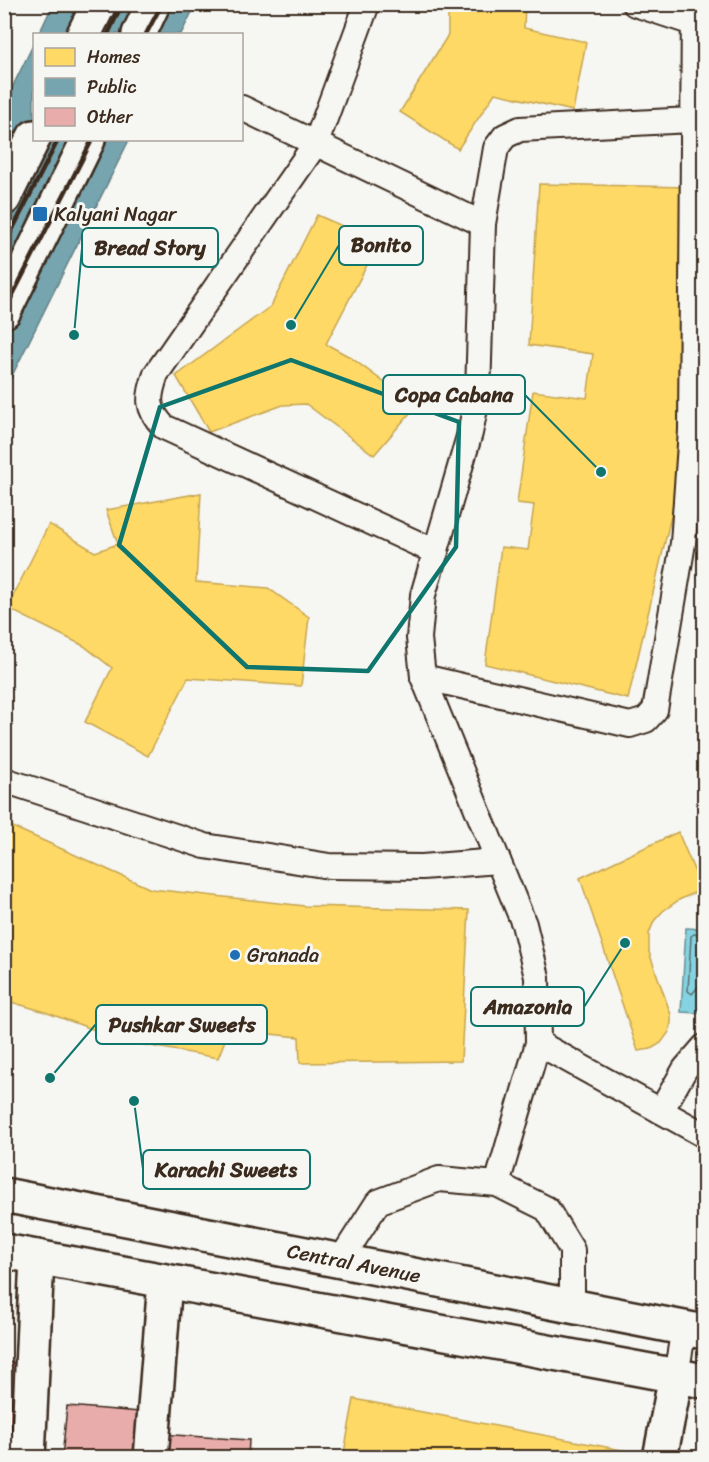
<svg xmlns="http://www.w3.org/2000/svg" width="709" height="1462" font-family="Sriracha,sans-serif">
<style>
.water{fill:#85d3e2;stroke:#678f94;stroke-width:1.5}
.homes{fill:#ffd966;stroke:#c4a450;stroke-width:1.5}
.public{fill:#76a5af;stroke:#648084;stroke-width:1.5}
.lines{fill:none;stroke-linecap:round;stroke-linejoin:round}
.shore{stroke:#596e6c;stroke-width:1.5}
.building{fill:#e8adab;stroke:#3b2a1e;stroke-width:1.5}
.service-casing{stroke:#3b2a1e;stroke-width:28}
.minor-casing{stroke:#3b2a1e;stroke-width:38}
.tertiary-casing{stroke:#3b2a1e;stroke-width:38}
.secondary-casing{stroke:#3b2a1e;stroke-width:38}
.service{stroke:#f6f6f2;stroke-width:24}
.minor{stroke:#f6f6f2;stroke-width:33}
.tertiary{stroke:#f6f6f2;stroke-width:33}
.secondary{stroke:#f6f6f2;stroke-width:33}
.rail{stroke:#3b2a1e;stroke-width:4.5}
.marked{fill:none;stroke:#0f766e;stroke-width:4.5;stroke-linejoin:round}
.poi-dot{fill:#1f6fb2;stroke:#f6f6f2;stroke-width:2}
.labels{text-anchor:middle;stroke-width:6;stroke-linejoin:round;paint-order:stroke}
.poi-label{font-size:20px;fill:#3b2a1e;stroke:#f6f6f2;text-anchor:start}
.street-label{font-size:20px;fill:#3b2a1e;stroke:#f6f6f2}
.leader{fill:none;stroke:#0f766e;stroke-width:2}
.callout-dot{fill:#0f766e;stroke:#f6f6f2;stroke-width:2}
.callout{fill:#f6f6f2;stroke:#0f766e;stroke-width:2}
.callout-label{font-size:21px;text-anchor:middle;font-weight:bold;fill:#3b2a1e}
</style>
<rect width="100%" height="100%" fill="#f6f6f2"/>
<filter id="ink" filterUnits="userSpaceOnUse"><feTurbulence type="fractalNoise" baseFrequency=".0167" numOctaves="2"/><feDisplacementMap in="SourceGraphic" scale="12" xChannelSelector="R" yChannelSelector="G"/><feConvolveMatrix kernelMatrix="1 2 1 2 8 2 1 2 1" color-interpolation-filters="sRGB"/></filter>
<g filter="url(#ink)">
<path class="water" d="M686,928L704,929V993H700L698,1013L681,1012Z"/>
<g class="homes">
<path d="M448,4H525L524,28L586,42L573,111L495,93L458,149L400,112L448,35Z"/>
<path d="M539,184L687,187L689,440L628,699L485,664L501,547L528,550L534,505L517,503L533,391L587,398L593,354L529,345Z"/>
<path d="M317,215L379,242L326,344L350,357L416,406L374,455L306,404L283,405L209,432L176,376L271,306Z"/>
<path d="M201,493L196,582L268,588L309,617L301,686L188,678L148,756L85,722L112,668L84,646L7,608L49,524L95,552L118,544L106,510Z"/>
<path d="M4,823L151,889L305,906L469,910L461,1061L300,1063L299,1037L229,1030L218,1058L128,1042L42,1011L4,1000Z"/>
<path d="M678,832L702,889L679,900L663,911L654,921L649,934V952L671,1015V1023L669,1032L661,1043L651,1049L638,1051L580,878Z"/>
<path d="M354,1399L633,1452L632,1458H343Z"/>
</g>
<g class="public">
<path d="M53,4H196L181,34H39Z"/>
<path d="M34,43V140H129L4,392V104Z"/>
</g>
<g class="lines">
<path class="shore" d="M704,935L694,934L691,936L688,991L692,994L698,987H704"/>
</g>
<g class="building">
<path d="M4,1362L18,1363L14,1458H4Z"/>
<path d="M67,1406L140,1412L136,1458H62Z"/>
<path d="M159,1434L249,1440L248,1458H157Z"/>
</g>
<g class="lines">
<g class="service-casing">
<g id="service">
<path d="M367,4L316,143L156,374C148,398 146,408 164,427L436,552"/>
<path d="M635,4L693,23"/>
<path d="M242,108L483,224"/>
<path d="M423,677L630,725L646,720L655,710L683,543L691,430L694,4"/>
<path d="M4,780L205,846L329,866L422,867L498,861"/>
<path d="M538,1043L704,1135"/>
<path d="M661,1111L685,1069L704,1047"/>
<path d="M497,1184L538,1043L537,977L524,924L423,677L419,638L423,595L470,433L478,394L483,224L496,148L505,136L520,129L691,120"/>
<path d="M340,1261L378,1202L439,1179L497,1184L547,1209L572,1250V1306"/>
<path d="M676,1376L684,1327"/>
</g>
</g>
<g class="minor-casing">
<g id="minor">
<path d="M28,1458L37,1257"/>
<path d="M151,1458L165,1281"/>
<path d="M660,1458L676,1376"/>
</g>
</g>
<g class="tertiary-casing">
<g id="tertiary">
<path d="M4,1195L704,1332"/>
<path d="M4,1251L704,1381"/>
</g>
</g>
<g class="secondary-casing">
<g id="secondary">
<path d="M84,34L99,4"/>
<path d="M139,34L153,4"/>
<path d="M4,198L34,137"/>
<path d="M4,311L88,140"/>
</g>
</g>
<use href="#service" class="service"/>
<use href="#minor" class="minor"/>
<use href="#tertiary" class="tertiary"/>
<use href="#secondary" class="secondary"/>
<g class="rail">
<path d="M108,34L122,4"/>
<path d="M146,34L162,4"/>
<path d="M4,246L58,140"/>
<path d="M4,312L92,140"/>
</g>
</g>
</g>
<path class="marked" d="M291,360L459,422L456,547L368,671L247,667L119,545L160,407Z"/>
<g class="poi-dot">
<rect x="32" y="206" width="16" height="16" rx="3"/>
<circle cx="235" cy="955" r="6"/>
</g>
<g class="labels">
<g class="poi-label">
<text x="54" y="221">Kalyani Nagar</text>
<text x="247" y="962">Granada</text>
</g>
<g class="street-label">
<text transform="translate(354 1263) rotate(11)" y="7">Central Avenue</text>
</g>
</g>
<path class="leader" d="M291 325L339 245M74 335L82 248M601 472L525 395M625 943L584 1007M50 1078L96 1024M134 1101L143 1169"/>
<g class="callout-dot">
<circle cx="291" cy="325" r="6"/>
<circle cx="74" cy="335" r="6"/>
<circle cx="601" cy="472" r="6"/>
<circle cx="625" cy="943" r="6"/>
<circle cx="50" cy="1078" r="6"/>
<circle cx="134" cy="1101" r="6"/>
</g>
<g class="callout">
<rect x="339" y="226" width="84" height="39" rx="6"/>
<rect x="82" y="228" width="136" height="39" rx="6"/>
<rect x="383" y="375" width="142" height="39" rx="6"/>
<rect x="471" y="987" width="113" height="39" rx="6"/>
<rect x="96" y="1005" width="171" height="39" rx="6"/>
<rect x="143" y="1150" width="167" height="39" rx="6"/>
</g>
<g class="callout-label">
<text x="381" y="252">Bonito</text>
<text x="150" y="255">Bread Story</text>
<text x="454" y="402">Copa Cabana</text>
<text x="528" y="1014">Amazonia</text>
<text x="182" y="1032">Pushkar Sweets</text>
<text x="226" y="1177">Karachi Sweets</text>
</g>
<rect width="709" height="1462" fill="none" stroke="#f6f6f2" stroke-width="24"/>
<rect x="12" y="12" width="685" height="1438" fill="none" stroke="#3b2a1e" stroke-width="2" filter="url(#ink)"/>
<rect x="33" y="33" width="210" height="108" fill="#f6f6f2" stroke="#aba49d" stroke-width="1.5"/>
<rect x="45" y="48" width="30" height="18" fill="#ffd966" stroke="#aba49d" stroke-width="1.5"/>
<text x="87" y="63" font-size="18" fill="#3b2a1e">Homes</text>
<rect x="45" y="78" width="30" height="18" fill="#76a5af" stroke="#aba49d" stroke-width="1.5"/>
<text x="87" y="93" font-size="18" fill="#3b2a1e">Public</text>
<rect x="45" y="108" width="30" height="18" fill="#e8adab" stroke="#aba49d" stroke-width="1.5"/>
<text x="87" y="123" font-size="18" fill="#3b2a1e">Other</text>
</svg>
